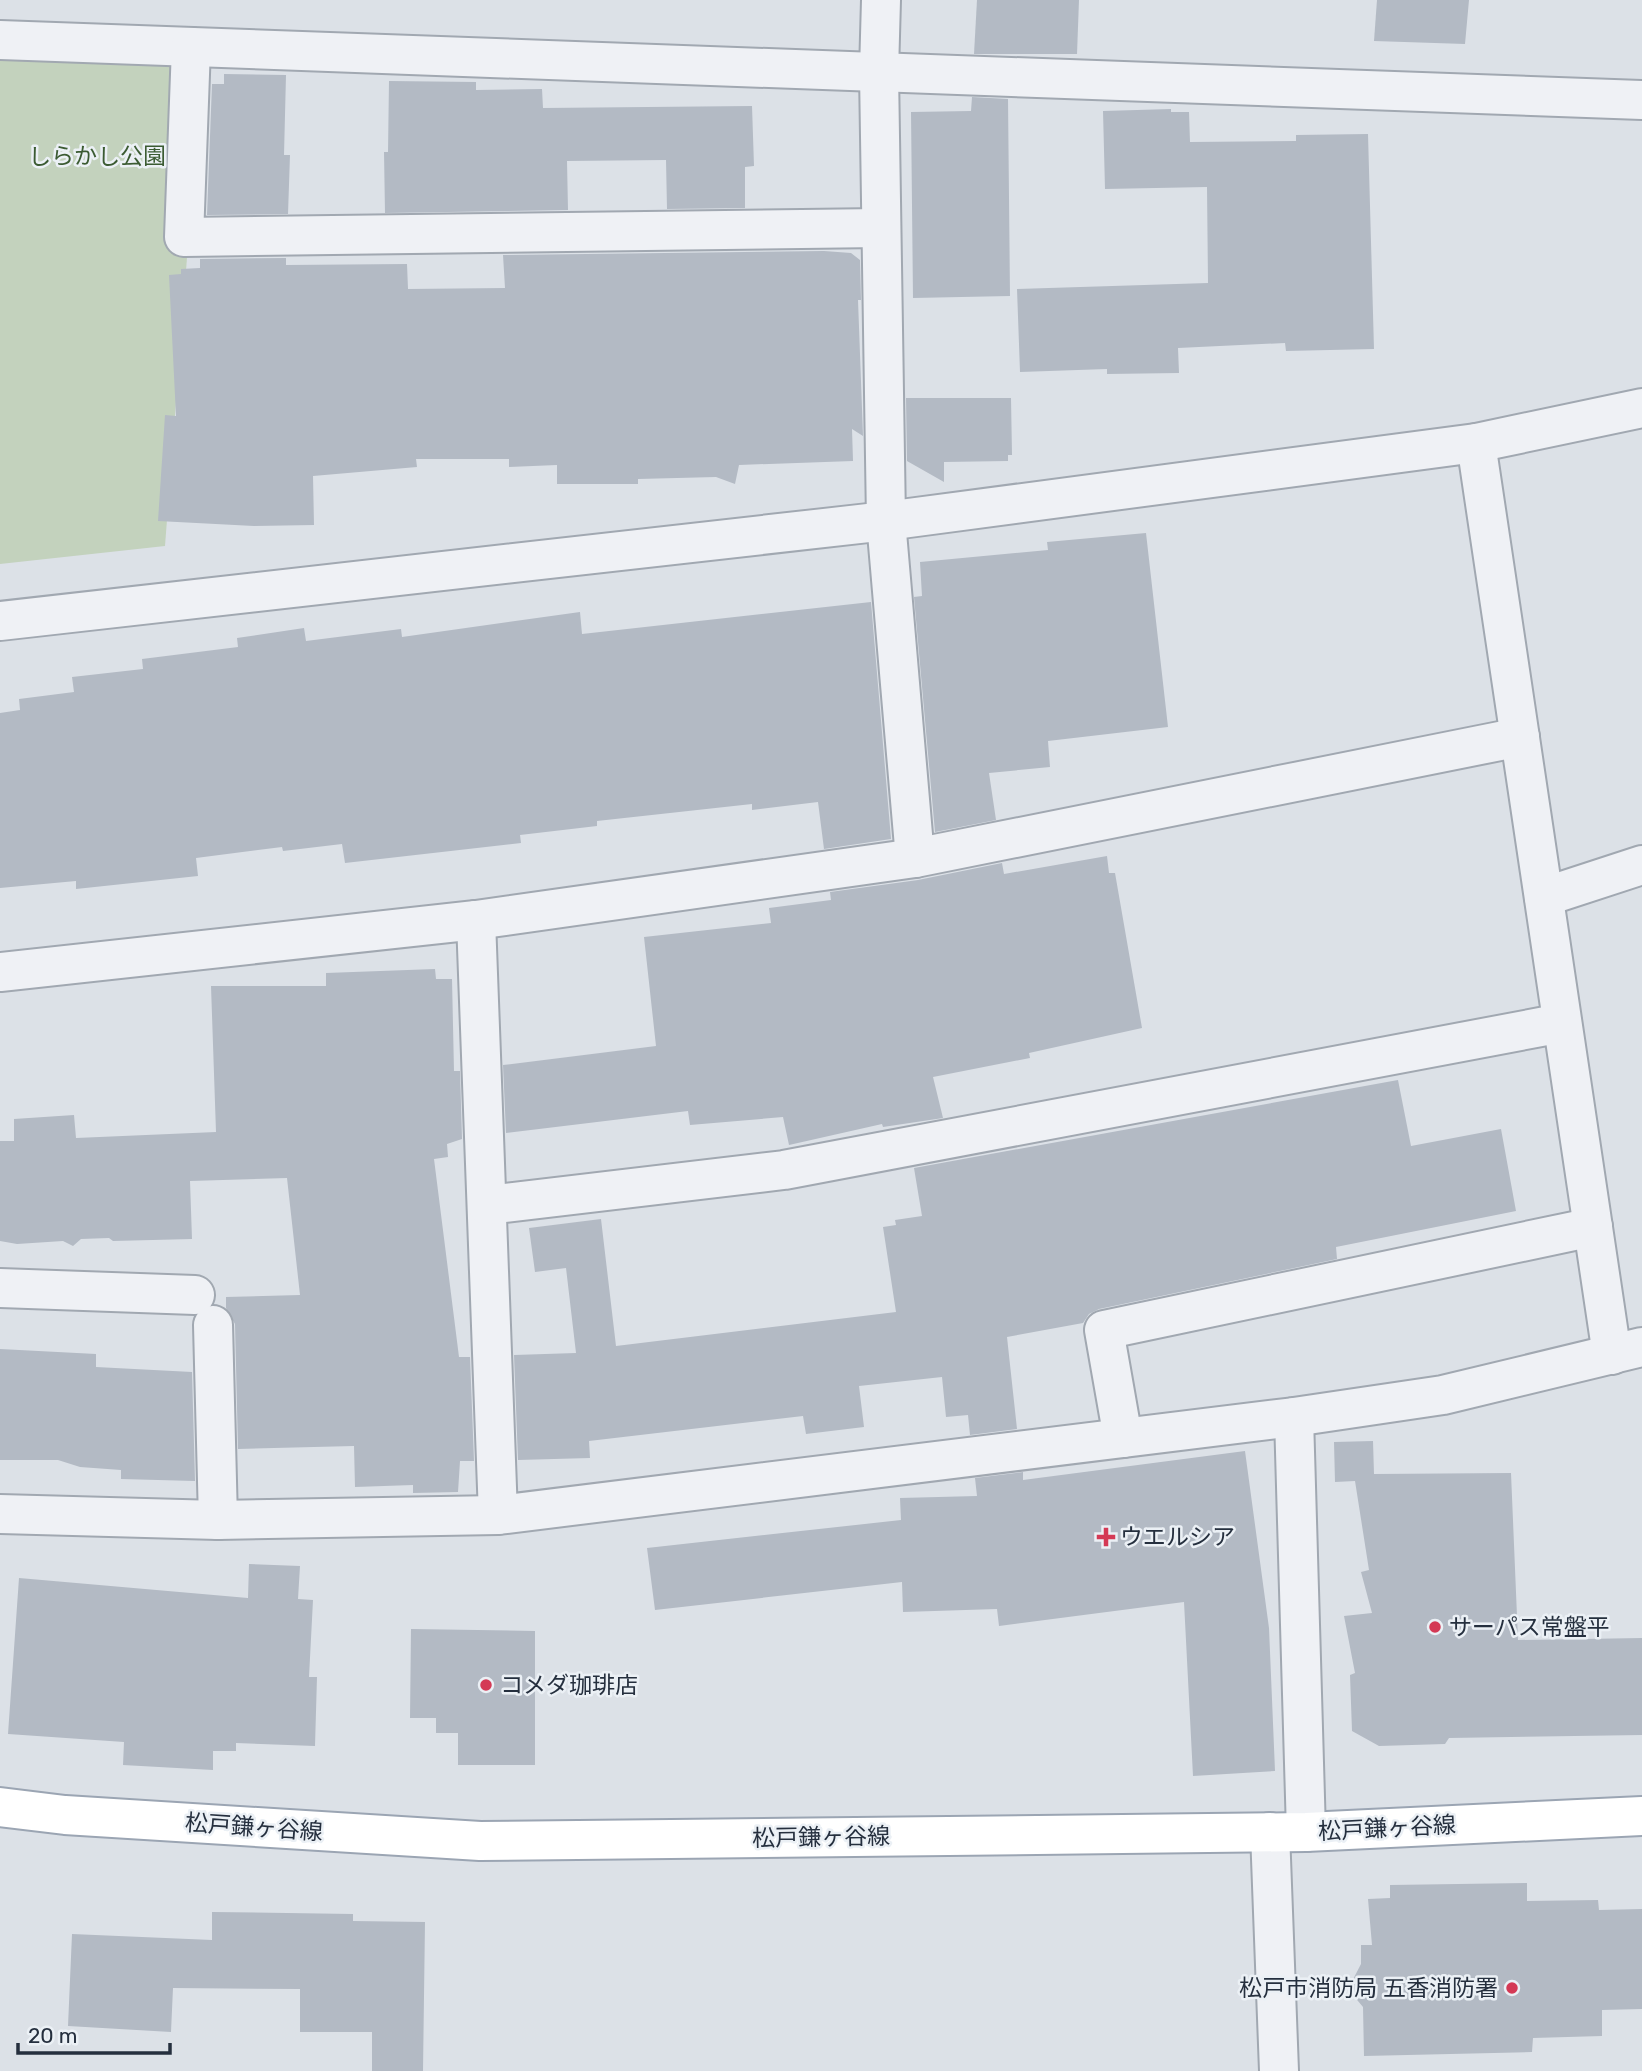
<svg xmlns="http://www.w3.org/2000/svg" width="1642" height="2071" font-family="Rubik,'Noto Sans JP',sans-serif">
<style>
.green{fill:#c3d2bd}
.building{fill:#b3bac4}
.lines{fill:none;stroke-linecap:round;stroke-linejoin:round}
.minor-casing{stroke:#a1a8b1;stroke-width:42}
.major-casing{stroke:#9ba5b3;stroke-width:42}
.minor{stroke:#eff1f5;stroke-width:38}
.major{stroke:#fff;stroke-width:38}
.poi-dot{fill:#d43955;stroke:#ebf0f5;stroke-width:2.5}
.labels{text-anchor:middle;stroke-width:5;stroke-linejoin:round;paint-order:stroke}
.park-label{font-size:23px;fill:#3b5b32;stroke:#ebf0f5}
.poi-label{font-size:23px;fill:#252f3e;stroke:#ebf0f5;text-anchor:start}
.street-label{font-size:23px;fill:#252f3e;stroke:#ebf0f5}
</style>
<rect width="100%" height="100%" fill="#dce1e7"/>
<path class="green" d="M0,57L202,61L165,546L0,564Z"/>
<g class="building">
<path d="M977,0H1079L1077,54H974Z"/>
<path d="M1377,0H1469L1465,44L1374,41Z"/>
<path d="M224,74L286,75L284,155H290L288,214L207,215L212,84H224Z"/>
<path d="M389,81L476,82V90L542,89L543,108L752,106L754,166L745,167V208L667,209L666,160L567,161L568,210L385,213L384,152H388Z"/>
<path d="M972,97L1008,99L1010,296L913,298L911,112L971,111Z"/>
<path d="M1171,109V112H1189L1190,142L1296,141V135L1368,134L1374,349L1286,351L1285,343L1178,348L1179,373L1107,374V369L1020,372L1017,289L1208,283L1207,187L1105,189L1103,111Z"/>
<path d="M824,251L851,253L860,260L861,300H858L863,436L852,429L853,461L739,465L735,484L716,477L638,479V484H557V465L509,467V459H416L417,467L313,476L314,525L254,526L158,521L165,415L176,416L169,275L181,274V269L200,268V259L286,258V265L407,264L408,289L505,288L503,255Z"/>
<path d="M906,398H1011L1012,455H1008V461L944,462V482L907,461Z"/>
<path d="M1146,533L1168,727L1048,741L1050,767L989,773L996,820L935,832L914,597L922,596L920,562L1048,550L1047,542Z"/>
<path d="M871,602L891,839L824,849L818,802L752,810V804L597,821V826L520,835L521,843L345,863L342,844L283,851L282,847L196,858L198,876L76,889V881L0,888V713L20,710L19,699L74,692L72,677L143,669L142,659L238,647L237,638L304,628L306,641L401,629L402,637L580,612L582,634Z"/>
<path d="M1107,856L1109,873H1115L1142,1028L1029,1053L1030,1058L933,1077L943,1118L883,1127L882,1124L789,1145L783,1117L690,1125L688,1111L506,1133L503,1065L656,1046L644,937L771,923L769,908L831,900L830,892L918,880L1002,863L1004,874Z"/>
<path d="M435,969L436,979H452L454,1071H460L462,1139L447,1144L448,1157L434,1159L459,1357H470L474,1461H460L458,1492L413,1493V1485L355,1487L354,1446L238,1449L235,1324L226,1308V1297L300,1295L287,1178L190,1181L192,1239L113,1241L109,1238L81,1239L73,1246L63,1241L17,1244L0,1241V1141H14V1119L74,1115L76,1138L216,1132L211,986H326V973Z"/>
<path d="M1398,1080L1411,1146L1501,1129L1516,1211L1336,1247L1337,1259L1099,1309L1089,1314L1083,1323L1007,1337L1017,1429L970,1435L968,1415L946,1417L942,1377L859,1386L864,1427L806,1434L803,1416L589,1441L590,1458L518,1460L514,1355L576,1353L566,1268L535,1272L529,1228L601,1219L616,1346L896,1312L883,1227L896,1225L895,1220L922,1216L914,1168Z"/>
<path d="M0,1349L96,1354V1367L192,1372L195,1481L121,1479V1470L80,1467L58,1460H0Z"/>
<path d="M1373,1441L1374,1474L1511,1473L1518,1640L1642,1638V1735L1449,1738L1445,1744L1379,1746L1352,1731L1350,1675L1355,1673L1344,1616L1372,1613L1361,1572L1369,1570L1355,1481L1335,1482L1334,1442Z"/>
<path d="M1245,1451L1269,1628L1275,1771L1193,1776L1184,1602L999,1626L997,1609L903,1612L902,1582L655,1610L647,1548L901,1520L900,1498L977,1496L975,1478L1023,1472V1480Z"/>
<path d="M249,1564L300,1566L298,1599L313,1600L309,1677H317L315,1746L236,1743V1751H213V1770L123,1765L124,1742L8,1734L19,1578L248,1598Z"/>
<path d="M411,1629L535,1631V1765H458V1733H436V1718H410Z"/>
<path d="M1527,1883V1901L1598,1900L1599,1910L1642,1909V2009L1602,2010V2036L1533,2038L1532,2052L1364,2056L1363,2007L1348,1989L1361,1964V1945H1372L1368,1899L1390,1898V1885Z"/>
<path d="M212,1912L353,1914V1921L425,1922L423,2071H372V2032H300V1989L173,1988L171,2032L68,2026L72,1934L212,1940Z"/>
</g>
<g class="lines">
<g class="minor-casing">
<g id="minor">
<path d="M881,0L879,72L886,521L915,858"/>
<path d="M0,40L1642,100"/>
<path d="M191,47L184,237L881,228"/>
<path d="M1476,443L1612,1355"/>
<path d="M0,621L886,521L1476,443L1642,408"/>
<path d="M1544,897L1642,865"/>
<path d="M476,920L498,1515"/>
<path d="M0,972L476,920L915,858L1520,737"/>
<path d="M487,1205L784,1170L1562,1023"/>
<path d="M0,1288L195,1295"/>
<path d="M213,1325L218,1520"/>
<path d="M1294,1417L1306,1832"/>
<path d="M1123,1438L1104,1330L1593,1227"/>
<path d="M0,1514L218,1520L498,1515L1294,1417L1443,1395L1642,1347"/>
<path d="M1270,1832L1279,2071"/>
</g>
</g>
<g class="major-casing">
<path id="major" d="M0,1807L65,1815L480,1841L1306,1832L1642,1816"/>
</g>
<use href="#minor" class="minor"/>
<use href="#major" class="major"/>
</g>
<g class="poi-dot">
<path d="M1102.5 1526.5h7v7h7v7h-7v7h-7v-7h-7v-7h7z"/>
<circle cx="1435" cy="1627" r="7"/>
<circle cx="486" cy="1685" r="7"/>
<circle cx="1512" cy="1988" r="7"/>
</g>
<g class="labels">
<g class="park-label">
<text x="97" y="164">しらかし公園</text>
</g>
<g class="poi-label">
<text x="1120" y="1545">ウエルシア</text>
<text x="1449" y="1635">サーパス常盤平</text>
<text x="500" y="1693">コメダ珈琲店</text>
<text x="1498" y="1996" text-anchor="end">松戸市消防局 五香消防署</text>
</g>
<g class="street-label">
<text transform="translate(254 1827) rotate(4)" y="8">松戸鎌ヶ谷線</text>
<text transform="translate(1387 1828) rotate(-3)" y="8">松戸鎌ヶ谷線</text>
<text transform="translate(821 1837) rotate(-1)" y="8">松戸鎌ヶ谷線</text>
</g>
</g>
<path d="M18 2043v10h152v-10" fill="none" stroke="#252f3e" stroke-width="3.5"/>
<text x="28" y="2043" font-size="21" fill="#252f3e" stroke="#ebf0f5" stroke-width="5" paint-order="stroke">20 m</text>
</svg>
